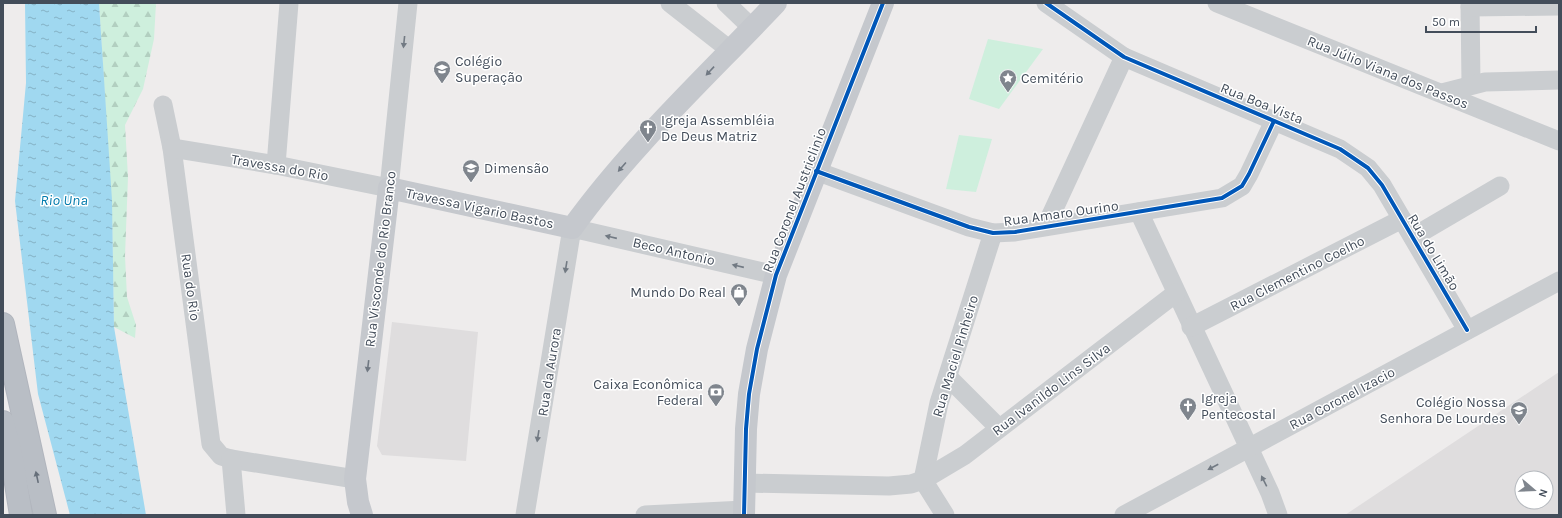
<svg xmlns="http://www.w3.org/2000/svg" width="1562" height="518" font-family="Karla,sans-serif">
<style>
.education{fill:#dfddde;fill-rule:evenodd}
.grass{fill:#ceefdd}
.forest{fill:url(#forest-firs)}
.water{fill:url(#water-ripples)}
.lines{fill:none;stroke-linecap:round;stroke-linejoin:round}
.highway-casing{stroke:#b1b5bd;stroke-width:24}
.minor{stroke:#cacdd0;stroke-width:19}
.major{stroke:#c5c8cd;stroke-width:22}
.highway{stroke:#b9bec5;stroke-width:22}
.cycleway-casing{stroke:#fff;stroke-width:6}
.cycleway{stroke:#0057b8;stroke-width:4}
.oneway{fill:#727a83}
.oneway2{fill:#707882}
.oneway3{fill:#666f7a}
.labels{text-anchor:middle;stroke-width:3;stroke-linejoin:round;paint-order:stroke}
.poi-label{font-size:14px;fill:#434d5a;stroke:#fff;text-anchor:start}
.street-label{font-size:14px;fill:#434d5a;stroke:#fff}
.water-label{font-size:15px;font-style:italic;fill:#027bad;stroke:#fff}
</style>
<defs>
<pattern id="forest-firs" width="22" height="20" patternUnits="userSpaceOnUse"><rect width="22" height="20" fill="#ceefdd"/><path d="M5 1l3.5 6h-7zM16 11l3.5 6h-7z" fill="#b2cfc0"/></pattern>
<pattern id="water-ripples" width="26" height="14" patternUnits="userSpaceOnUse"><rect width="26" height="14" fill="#a0d8f0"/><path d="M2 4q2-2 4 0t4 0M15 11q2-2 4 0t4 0" fill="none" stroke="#84b1c5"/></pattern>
</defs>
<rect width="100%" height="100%" fill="#eeecec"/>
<g class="education">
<path d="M392,322L478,332L466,461L382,455L377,446Z"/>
<path d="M1559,372V515H1345L1351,511ZM1522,478H1546V502H1522Z"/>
</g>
<g class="grass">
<path d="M988,39L1043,49L999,109L969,99Z"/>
<path d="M959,135L992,139L976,192L946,189Z"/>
</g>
<path class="forest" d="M99,3H156L154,39L143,89L125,125L128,177L125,256L127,297L136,325L135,338L114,327L112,215Z"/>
<path class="water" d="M25,3H99L112,200L114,327L146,515H70L38,394L15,201L26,83Z"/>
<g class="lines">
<g class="highway-casing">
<g id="highway">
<path d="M3,324L45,515"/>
<path d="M3,422L12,459L21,515"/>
</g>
</g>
<g class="minor">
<path d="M670,3L730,50"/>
<path d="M726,3L752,28"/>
<path d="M1046,3L1124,57L1340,149L1368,168L1382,185L1467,330"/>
<path d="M1217,3L1559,141"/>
<path d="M1470,3L1471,84"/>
<path d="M1470,7L1559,6"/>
<path d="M1442,93L1485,82L1559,80"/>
<path d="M163,105L172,148L211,444L221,456L231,459L355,479"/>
<path d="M172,148L276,165L389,188L408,3"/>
<path d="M276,165L289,3"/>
<path d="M816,171L969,227L993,233L1015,232L1222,198L1242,186L1249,174L1274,121"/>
<path d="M1139,212L1270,493L1278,515"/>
<path d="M1046,226L1124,57"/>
<path d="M1413,237L1500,186"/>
<path d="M1191,327L1402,219"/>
<path d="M948,377L999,428"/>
<path d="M231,459L236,515"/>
<path d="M923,480L939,403L993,233"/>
<path d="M923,480L945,515"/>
<path d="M746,483L889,486L911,484L923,480L965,455L1176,293"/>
<path d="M525,515L572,228L776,275"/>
<path d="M645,515L744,510"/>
<path d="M1124,515L1559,281"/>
</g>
<g class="major">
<path d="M362,515L358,502L355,479L389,188L572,228C631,146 707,76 776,3"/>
<path d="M744,515L746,429L749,394L757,349L776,275L883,3"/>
</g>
<use href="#highway" class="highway"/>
<g class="cycleway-casing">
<g id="cycleway">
<path d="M1046,3L1124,57L1340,149L1368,168L1382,185L1467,330"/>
<path d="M816,171L969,227L993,233L1015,232L1222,198L1242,186L1249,174L1274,121"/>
<path d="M744,515L746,429L749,394L757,349L776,275L883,3"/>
</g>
</g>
<use href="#cycleway" class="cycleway"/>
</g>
<defs><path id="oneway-solid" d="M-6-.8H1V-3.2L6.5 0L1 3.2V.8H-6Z"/></defs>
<g class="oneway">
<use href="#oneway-solid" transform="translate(404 42) rotate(96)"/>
<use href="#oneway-solid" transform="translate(611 237) rotate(-167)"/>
<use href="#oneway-solid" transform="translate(738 266) rotate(-167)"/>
<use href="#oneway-solid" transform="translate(566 267) rotate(99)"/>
<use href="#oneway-solid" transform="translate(538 436) rotate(99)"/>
<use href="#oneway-solid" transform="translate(1213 467) rotate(152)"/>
<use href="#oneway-solid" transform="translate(1264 481) rotate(-117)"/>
</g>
<g class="oneway2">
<use href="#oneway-solid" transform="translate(710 71) rotate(133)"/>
<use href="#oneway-solid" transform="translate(622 167) rotate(131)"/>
<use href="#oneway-solid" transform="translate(368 366) rotate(97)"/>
</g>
<use class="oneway3" href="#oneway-solid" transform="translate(37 477) rotate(-102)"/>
<defs>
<g id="school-pin" transform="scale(0.9)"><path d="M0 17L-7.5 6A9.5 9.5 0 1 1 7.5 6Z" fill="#7f858d" stroke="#fff"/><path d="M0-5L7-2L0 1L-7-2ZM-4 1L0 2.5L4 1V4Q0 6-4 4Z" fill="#fff"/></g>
<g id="sight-pin" transform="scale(0.9)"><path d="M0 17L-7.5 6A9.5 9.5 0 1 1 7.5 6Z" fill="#7f858d" stroke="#fff"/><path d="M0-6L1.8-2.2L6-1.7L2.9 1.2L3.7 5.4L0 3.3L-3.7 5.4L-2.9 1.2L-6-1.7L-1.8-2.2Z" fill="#fff"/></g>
<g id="church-pin" transform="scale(0.9)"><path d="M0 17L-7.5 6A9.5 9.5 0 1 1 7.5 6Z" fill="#7f858d" stroke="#fff"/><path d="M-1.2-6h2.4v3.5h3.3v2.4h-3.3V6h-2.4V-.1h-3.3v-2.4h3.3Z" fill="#fff"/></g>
<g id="shop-pin" transform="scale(0.9)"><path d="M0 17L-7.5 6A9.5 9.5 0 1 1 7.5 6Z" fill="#7f858d" stroke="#fff"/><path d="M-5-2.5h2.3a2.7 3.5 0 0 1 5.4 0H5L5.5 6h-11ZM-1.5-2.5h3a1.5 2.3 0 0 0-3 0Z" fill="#fff"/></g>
<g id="bank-pin" transform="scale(0.9)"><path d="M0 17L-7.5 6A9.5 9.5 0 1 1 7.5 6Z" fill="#7f858d" stroke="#fff"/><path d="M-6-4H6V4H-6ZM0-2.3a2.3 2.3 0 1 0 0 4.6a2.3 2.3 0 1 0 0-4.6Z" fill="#fff"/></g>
</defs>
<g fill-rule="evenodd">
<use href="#school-pin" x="442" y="69"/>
<use href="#sight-pin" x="1008" y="78"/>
<use href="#church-pin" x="648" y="128"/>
<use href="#school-pin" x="471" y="168"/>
<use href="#shop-pin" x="739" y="292"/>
<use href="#bank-pin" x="716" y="392"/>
<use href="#church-pin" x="1188" y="406"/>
<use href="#school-pin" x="1519" y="410"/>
</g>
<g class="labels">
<g class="poi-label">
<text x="455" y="66">Colégio<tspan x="455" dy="16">Superação</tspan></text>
<text x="1021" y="83">Cemitério</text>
<text x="661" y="125">Igreja Assembléia<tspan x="661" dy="16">De Deus Matriz</tspan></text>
<text x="484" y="173">Dimensão</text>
<text x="726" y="297" text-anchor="end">Mundo Do Real</text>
<text x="703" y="389" text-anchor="end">Caixa Econômica<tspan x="703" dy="16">Federal</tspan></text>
<text x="1201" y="403">Igreja<tspan x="1201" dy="16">Pentecostal</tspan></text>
<text x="1506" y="407" text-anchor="end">Colégio Nossa<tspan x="1506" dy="16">Senhora De Lourdes</tspan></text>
</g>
<g class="street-label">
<text transform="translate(1388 72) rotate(22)" y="5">Rua Júlio Viana dos Passos</text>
<text transform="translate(1262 103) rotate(22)" y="5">Rua Boa Vista</text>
<text transform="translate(280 167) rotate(10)" y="5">Travessa do Rio</text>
<text transform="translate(794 200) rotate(-69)" y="5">Rua Coronel Austriclinio</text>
<text transform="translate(480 208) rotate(12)" y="5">Travessa Vigario Bastos</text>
<text transform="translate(1061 213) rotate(-8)" y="5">Rua Amaro Ourino</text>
<text transform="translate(674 251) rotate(13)" y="5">Beco Antonio</text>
<text transform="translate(1434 252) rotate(59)" y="5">Rua do Limão</text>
<text transform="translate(380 259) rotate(-83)" y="5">Rua Visconde do Rio Branco</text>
<text transform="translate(1297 273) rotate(-27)" y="5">Rua Clementino Coelho</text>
<text transform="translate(191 287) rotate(82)" y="5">Rua do Rio</text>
<text transform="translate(955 356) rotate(-73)" y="5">Rua Maciel Pinheiro</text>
<text transform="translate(549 372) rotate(-81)" y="5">Rua da Aurora</text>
<text transform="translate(1051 389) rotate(-37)" y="5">Rua Ivanildo Lins Silva</text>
<text transform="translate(1342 398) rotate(-28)" y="5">Rua Coronel Izacio</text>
</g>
<g class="water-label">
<text x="64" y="205">Rio Una</text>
</g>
</g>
<rect width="1562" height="518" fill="none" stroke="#434d5a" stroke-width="8"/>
<g transform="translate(1534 490) rotate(109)"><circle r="19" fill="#ffffff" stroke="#b4b8bd"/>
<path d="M0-3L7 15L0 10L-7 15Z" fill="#7f858d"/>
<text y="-6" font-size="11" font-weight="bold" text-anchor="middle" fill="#434d5a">N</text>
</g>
<path d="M1426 26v6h110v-6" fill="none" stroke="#434d5a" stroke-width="2"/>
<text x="1432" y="26" font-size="12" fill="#434d5a" stroke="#ffffff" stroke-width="3" paint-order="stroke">50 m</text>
</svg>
